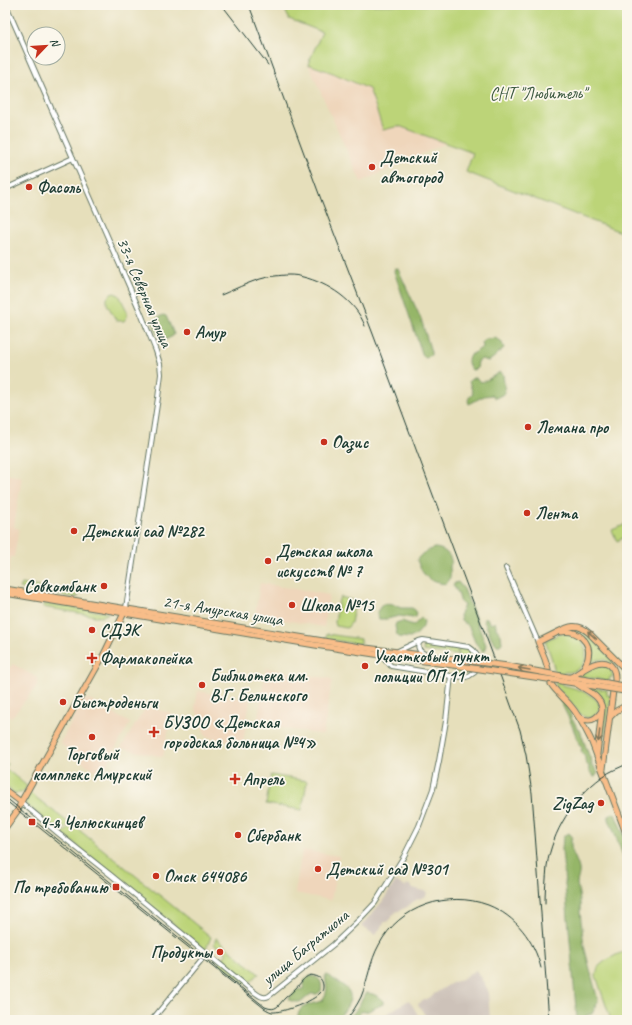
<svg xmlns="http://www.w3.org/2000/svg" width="632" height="1025" font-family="Caveat,sans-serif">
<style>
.built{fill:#efd6bb}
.industrial{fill:#cdc2b9}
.green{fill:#bcd478;stroke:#6e8856}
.forest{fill:#95b668;stroke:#5a7a4e}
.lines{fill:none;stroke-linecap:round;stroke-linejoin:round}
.minor-casing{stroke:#657663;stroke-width:6}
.major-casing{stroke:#657663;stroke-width:7}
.minor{stroke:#fff;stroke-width:4}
.major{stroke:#f8bd89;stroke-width:5}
.tram{stroke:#1f3d34;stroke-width:1}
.rail{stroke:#1f3d34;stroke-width:1}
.major-bridge-casing{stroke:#657663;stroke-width:7;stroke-linecap:butt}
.major-bridge{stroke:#f8bd89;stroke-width:5}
.oneway{stroke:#81775a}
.poi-dot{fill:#c8321e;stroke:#fbf7ec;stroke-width:1.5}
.labels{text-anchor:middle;stroke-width:3.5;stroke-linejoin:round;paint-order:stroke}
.park-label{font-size:17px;fill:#3e5b42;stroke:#fbf7ec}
.poi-label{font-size:17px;font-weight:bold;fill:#1f3d34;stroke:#fbf7ec;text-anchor:start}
.street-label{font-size:17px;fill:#1f3d34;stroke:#fbf7ec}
</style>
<rect width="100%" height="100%" fill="#fbf7ec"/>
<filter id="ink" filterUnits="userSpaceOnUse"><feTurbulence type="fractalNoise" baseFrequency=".025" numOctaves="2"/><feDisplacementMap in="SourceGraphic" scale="8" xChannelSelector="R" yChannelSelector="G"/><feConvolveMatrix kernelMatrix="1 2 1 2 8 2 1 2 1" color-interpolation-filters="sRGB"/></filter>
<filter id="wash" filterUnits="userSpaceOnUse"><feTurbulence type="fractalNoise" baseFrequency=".012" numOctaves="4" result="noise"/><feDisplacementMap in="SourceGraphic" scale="16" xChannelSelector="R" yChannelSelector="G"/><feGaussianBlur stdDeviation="0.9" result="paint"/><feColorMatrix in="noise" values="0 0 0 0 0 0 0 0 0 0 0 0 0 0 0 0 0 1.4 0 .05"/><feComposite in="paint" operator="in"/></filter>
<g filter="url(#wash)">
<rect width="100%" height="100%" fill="#e6dfbb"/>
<g class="built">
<path d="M308,64L333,73L369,89L375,105L383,130L399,126L446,143L361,182Z"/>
<path d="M5,474L22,477L14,527L19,529L14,557H11L7,579H5Z"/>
<path d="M260,583L329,595L324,627L255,615Z"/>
<path d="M13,664L37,678V686L11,718L5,714V667L8,669Z"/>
<path d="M266,668L332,679L323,735L257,724Z"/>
<path d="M198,691L250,700L243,743L206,737L195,707Z"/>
<path d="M88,699L130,723L101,774L79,760L60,743L83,700Z"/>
<path d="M146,707L172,713L163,757L121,748Z"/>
<path d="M302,850L339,856L331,900L295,893Z"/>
</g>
<g class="industrial">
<path d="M396,881L405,887L408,884L413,888L427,892L426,896L414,901L407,907L396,912L387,922H385L381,926H382L375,935L361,926L382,902Z"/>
<path d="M476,970L488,990L490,1020H428L418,1004L450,984L462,979Z"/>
<path d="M409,1000L421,1020H377Z"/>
</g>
<g class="green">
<path d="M283,5H627V217L623,233L466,172L473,153L399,126L383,130L375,105L369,89L333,73L308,64L322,32L289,19Z"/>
<path d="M114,293L119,295L127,311V317L124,321H118L116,320L107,304V298L111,294Z"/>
<path d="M626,521H627V536L617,541L612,530L624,525Z"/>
<path d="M22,584L76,593L79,597H72L45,593L37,590L35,591L20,588Z"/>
<path d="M341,597L355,601L351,623L347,628L336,626L335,622L339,599Z"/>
<path d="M43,604H52L109,613L101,617L43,607Z"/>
<path d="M571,628H575L585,631L612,659L615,666C605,657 599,658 588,664L589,646L569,630Z"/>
<path d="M327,634L361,639V643L358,644L327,639L326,638Z"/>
<path d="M559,634C591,626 597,676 563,672L562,685C572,687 595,694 599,704C600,708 599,713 595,715C584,724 576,708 570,701C566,696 561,693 557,688C555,685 556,680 555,676C554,663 550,653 545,641Z"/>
<path d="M424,643L458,648L457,655L423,651Z"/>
<path d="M459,648C463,648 468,648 471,651C480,658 476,672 465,674C462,675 459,674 455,674Z"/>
<path d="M601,665C608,666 612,670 613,677H610L609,681L579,676L596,666Z"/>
<path d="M586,687L607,690V695L611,696L601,758C596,741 611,707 600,695C596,692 590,690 586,687Z"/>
<path d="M5,762L8,764L5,768L27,786L24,791L21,793H14L5,786Z"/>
<path d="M271,775L307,781L302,810L266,804Z"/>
<path d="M29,792L70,824L62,830H57L26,804V799Z"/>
<path d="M73,825L211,937L206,949L205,950L63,834V833Z"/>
<path d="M216,938L259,974L247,984L220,963L227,953L214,944Z"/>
<path d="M627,951V1020H611L596,976L598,967L605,961L618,954Z"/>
</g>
<g class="forest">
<path d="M395,268L398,269L421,319L431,352V355L426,358L423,356L394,271Z"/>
<path d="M163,315L166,316L174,334L173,336L163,341L160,340L152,321L153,320Z"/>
<path d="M495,338L501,341L504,348L492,359L488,361L482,359L478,361L477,369L472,370C468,365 467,362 469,356L483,347L482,342L486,339Z"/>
<path d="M500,372L503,374L505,393L496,398L492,395L484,396L469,404C467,399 469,397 473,394L469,381L473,378H476L481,382L487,380Z"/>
<path d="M434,548C441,548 449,552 451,560C452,566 451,561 450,566C450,574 452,578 446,584C428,582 423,576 417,560C421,553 427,551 434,548Z"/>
<path d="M458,582L464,589L486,645L484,651H482L475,642L469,627L461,620L460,616L464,605L461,603L458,593L453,585L455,583Z"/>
<path d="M384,604L394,605L401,608H412L415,610L417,613L416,617L413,618L399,616L387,619H379L377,612L381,606Z"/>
<path d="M421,618L424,621L423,627L417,634L410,638L399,637L397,635L395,626L396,623L402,621L407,623L414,625Z"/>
<path d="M484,618H487L489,622L492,624L495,622L496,625V628L501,635L502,643L500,645H497L492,639L484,621Z"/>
<path d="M557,694C564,701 572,708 571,718L575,723L577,729L580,730C584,741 587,752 592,762L591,765L594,767L598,773L595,777H594L593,775C589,772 588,772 589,766C585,764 585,760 585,757L581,751L582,748L580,746L571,723Z"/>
<path d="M613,813L615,814L627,842V866L609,819V816Z"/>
<path d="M569,833L572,836C568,852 576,855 579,869C580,875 577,879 577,884C579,894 581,902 580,912L584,946L598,1001L592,1014L587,1015L585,1018V1020H577L562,850L563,837Z"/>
<path d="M326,975C331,977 338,982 342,985C345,987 348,989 349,992C354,1001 342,1013 337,1020H297C300,1001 309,1007 323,1000C329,989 326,986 325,976Z"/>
<path d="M310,976C319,976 323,982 321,991L317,994H311C303,1000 301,1005 289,1000V998L297,990L303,989L305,979Z"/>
<path d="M366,993C373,993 377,996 383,1000V1004L368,1011L360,1012L358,1017L355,1020H348L355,1011Z"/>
</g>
</g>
<g filter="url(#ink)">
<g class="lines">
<g class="minor-casing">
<g id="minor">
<path d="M6,5L140,311L156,351L160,364L161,374L158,398L126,608"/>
<path d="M5,189L73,158"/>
<path d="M506,568L538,642"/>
<path d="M421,641L419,643C417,648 420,652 425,654"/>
<path d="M398,651L419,641L423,640L469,647L473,650L478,657"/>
<path d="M381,655L391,666L451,676L466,677L469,676L475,672"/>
<path d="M21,802L59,834L112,876L249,988C256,993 262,1000 269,996L334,944L358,921L375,903L404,856L419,826L433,789L439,761L446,721L451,676"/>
<path d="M152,1020L207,953"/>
</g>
</g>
<g class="major-casing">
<g id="major">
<path d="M5,589L366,648L454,659"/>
<path d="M5,593L315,645L381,655L453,665"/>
<path d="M561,632C577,629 592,642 588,658C587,663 584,667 581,672"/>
<path d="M548,669L545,659L538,642C544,639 550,636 556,633C568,627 577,622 589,633L627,671"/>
<path d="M562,676L607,683"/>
<path d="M571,677C581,672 597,657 609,664C615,669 615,674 615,681"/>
<path d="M561,681L606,688"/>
<path d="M575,683C585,690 601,695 602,709L597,754"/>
<path d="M551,684C556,692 564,698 570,705C579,715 585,728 591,740L627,836"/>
<path d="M579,717C588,722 595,721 601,712"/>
<path d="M610,717L616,711L627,705"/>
<path d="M603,769L613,691"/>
<path d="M5,790L21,802"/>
<path d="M5,828L18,810L21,802L103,656L125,611"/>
</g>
</g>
<use href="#minor" class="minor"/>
<use href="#major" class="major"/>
<path class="tram" d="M5,797L265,1007C277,1012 278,1005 285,998C288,995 291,994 294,990C300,985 306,972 315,976C320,977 322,980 323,985C323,988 323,991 320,993C314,1001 282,1013 272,1012C269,1011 267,1010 264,1008L5,800"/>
<g class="rail">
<path d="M222,5L263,58L268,65"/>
<path d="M249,5L322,202L373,334L433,495L491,650L520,730L526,755L532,793L549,1020"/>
<path d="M221,295C238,288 256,278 275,276C284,275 294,274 303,277C328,283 356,301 365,326"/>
<path d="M545,903C545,891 546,878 547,866C552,832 574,797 602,777C610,771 619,768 627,764"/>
<path d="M346,1020C352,1013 357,1005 361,997C368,980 370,961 379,945C399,906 448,890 488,905C516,916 534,940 541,968"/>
</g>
<g class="major-bridge-casing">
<g id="major-bridge">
<path d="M454,659L508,666L562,676"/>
<path d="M453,665L561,681"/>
<path d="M607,683L624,686"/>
<path d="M606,688L624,691"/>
</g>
</g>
<use href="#major-bridge" class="major-bridge"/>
</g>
<defs><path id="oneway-shaft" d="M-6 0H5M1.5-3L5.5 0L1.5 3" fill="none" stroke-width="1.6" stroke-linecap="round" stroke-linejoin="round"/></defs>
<g class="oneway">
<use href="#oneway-shaft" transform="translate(592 635) rotate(-137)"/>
<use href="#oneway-shaft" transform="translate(524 669) rotate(-170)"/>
<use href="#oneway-shaft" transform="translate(599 736) rotate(97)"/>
</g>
</g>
<g class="poi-dot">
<circle cx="372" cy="167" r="4"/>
<circle cx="29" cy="187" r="4"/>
<circle cx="187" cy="332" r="4"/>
<circle cx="528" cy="427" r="4"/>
<circle cx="324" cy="442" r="4"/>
<circle cx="527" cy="513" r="4"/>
<circle cx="74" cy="531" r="4"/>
<circle cx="268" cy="561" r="4"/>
<circle cx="104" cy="586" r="4"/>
<circle cx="292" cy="605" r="4"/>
<circle cx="92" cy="630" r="4"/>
<path d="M90 652h4v4h4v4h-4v4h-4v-4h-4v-4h4z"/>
<circle cx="365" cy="666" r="4"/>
<circle cx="202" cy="685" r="4"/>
<circle cx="63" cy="702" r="4"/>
<path d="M152 726h4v4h4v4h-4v4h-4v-4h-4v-4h4z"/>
<circle cx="92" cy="737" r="4"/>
<path d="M233 773h4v4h4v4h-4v4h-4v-4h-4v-4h4z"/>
<circle cx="601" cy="803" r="4"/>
<rect x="28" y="818" width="8" height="8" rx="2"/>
<circle cx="238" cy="835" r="4"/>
<circle cx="318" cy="869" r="4"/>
<circle cx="156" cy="876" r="4"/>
<rect x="112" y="883" width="8" height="8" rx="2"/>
<circle cx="220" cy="952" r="4"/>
</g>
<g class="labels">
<g class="park-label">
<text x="538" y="99">СНТ "Любитель"</text>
</g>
<g class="poi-label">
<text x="380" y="163">Детский<tspan x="380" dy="20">автогород</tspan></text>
<text x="37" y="193">Фасоль</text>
<text x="195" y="338">Амур</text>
<text x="536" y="433">Лемана про</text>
<text x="332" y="448">Оазис</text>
<text x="535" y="519">Лента</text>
<text x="82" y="537">Детский сад №282</text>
<text x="276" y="557">Детская школа<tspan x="276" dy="20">искусств № 7</tspan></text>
<text x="96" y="592" text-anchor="end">Совкомбанк</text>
<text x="300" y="611">Школа №15</text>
<text x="100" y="636">СДЭК</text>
<text x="373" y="662">Участковый пункт<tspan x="373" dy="20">полиции ОП 11</tspan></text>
<text x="100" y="664">Фармакопейка</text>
<text x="210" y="681">Библиотека им.<tspan x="210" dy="20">В.Г. Белинского</tspan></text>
<text x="71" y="708">Быстроденьги</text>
<text x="163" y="728">БУЗОО «Детская<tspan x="163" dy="20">городская больница №4»</tspan></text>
<text x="92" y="760" text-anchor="middle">Торговый<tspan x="92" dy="20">комплекс Амурский</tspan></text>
<text x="243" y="785">Апрель</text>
<text x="593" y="809" text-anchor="end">ZigZag</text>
<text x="40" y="828">4-я Челюскинцев</text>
<text x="246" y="841">Сбербанк</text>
<text x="326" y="875">Детский сад №301</text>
<text x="164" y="882">Омск 644086</text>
<text x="108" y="893" text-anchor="end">По требованию</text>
<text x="212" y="958" text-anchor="end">Продукты</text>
</g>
<g class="street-label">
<text transform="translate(145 292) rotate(67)" y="6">33-я Северная улица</text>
<text transform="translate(223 610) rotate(9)" y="6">21-я Амурская улица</text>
<text transform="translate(305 947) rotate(-40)" y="6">улица Багратиона</text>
</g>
</g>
<rect width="632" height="1025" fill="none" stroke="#fbf7ec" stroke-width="20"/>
<g transform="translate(46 46) rotate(65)"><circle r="19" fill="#fbf7ec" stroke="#a3ada2"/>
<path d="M0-3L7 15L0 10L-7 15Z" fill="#c8321e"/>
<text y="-6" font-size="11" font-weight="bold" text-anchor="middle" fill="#1f3d34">N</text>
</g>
</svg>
